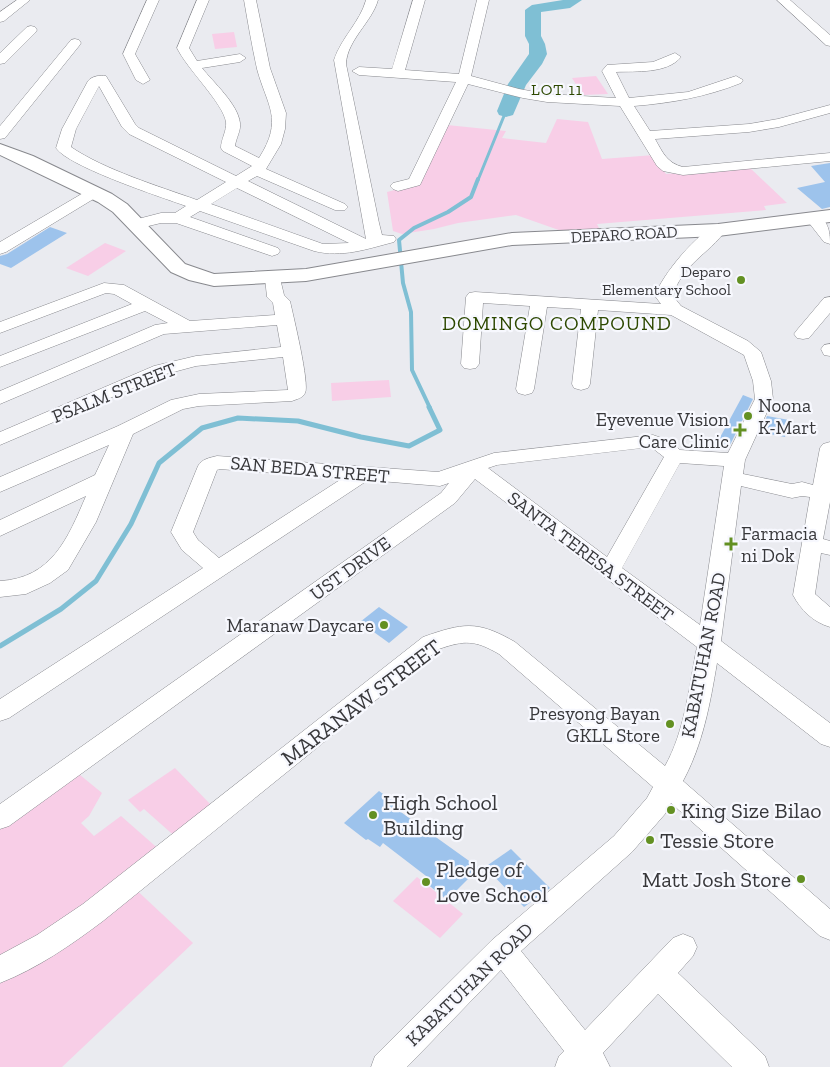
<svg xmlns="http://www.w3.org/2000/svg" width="830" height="1067" font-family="'Zilla Slab',serif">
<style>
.green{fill:#f8cee7}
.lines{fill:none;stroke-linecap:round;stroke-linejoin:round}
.stream-far2{stroke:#7fbfd4;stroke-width:3}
.stream-far1{stroke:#7fbfd4;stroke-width:4}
.stream{stroke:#7fbfd4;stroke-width:5}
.river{fill:#7fbfd4;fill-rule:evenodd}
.building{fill:#9dc3ec}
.minor-casing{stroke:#88898e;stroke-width:1}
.major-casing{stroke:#88898e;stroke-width:2}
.minor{fill:#fff;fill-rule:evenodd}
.major{fill:#fff;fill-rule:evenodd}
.poi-dot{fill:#639022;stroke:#f7f8fe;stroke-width:2}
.labels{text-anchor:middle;stroke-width:4.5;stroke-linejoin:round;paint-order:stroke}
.far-neighbourhood-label{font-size:16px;letter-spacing:1px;fill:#2d4800;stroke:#f7f8fe}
.far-street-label{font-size:16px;fill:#38383b;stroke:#f7f8fe}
.far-poi-label{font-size:16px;fill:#38383b;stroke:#f7f8fe;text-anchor:end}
.street-label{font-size:19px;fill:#38383b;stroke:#f7f8fe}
.poi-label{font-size:19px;fill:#38383b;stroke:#f7f8fe;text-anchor:end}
.neighbourhood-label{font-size:20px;letter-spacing:1px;fill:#2d4800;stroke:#f7f8fe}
.near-street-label{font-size:22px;fill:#38383b;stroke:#f7f8fe}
.near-poi-label{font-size:22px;fill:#38383b;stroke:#f7f8fe;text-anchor:start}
</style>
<rect width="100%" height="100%" fill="#eaebf0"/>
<g class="green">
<path d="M234,32L237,47L215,49L212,34Z"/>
<path d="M596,76L608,94L583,95L572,78Z"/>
<path d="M557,119L588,122L602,159L654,155L666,174L749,167L787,203L764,206L766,210L597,224L602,234L573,235L516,215L458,223L434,229L402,234L393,231L387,192L418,184L447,125L506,131L502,138L546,143Z"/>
<path d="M105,243L126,251L88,276L66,268Z"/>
<path d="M389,380L391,397L332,401L331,383Z"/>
<path d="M175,768L214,808L179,840L144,809L140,812L128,800Z"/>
<path d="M74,770L102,793L89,816L81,823L94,836L121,816L162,852L0,964V823Z"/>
<path d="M417,877L463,914L440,938L393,901Z"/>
<path d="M130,884L193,943L62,1067H0V969Z"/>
</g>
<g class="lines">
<path class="stream-far2" d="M478,180L506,111"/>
<path class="stream-far1" d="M430,408L412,370L411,312L403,283L399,240L414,228L448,212L471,197L478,179"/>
<path class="stream" d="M0,646L61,609L96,581L131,524L159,463L202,428L238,418L298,421L361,437L409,446L440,430L429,407"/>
<path class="river" d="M563,0H582L570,8L541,12V36L545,44L547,54L542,64L526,85L513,115L506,117L499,115L497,111L508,84L529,54V44L525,36V10L532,5Z"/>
</g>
<g class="building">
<path d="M830,163V207L822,209L797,188L825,182L811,166Z"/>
<path d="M50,227L67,233L11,268L0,264V256L7,254Z"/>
<path d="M743,395L753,399L729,447L717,443Z"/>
<path d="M767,416L789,420L785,437L760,432Z"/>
<path d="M379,607L408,627L389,643L360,622Z"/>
<path d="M379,791L401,807L398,810L479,868L447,900L426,883L430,879L383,843L380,847L368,839L366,840L344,823Z"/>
<path d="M511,849L550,888L524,907L485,867Z"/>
</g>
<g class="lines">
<g class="minor-casing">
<g id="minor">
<path d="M17,0H30L4,21L0,22V12Z"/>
<path d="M147,0H159L135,54L150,80L143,84L136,80L123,54Z"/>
<path d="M197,0H209L189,48L197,61L240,54L246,58L240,62L202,68C213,82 238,104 240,123C241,131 236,138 235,146L259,158C284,119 267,106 257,69C252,46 248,23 244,0H256L270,68L286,113L285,129L281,144L266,169L345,204L348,207L345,210H335L257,176L248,181L366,239L334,60C341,38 360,22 366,0H378C372,22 347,40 346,64L379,223L382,235L394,236L396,239L394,242C367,249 342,258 314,251L200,211L190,217L278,248L280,251L278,254L272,256L176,223H161L136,229L130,227L128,224L130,221L161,213H175L186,206C161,197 69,167 56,148L62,129L88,81C92,76 100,75 106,76L135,124L139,128L236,176L252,166L223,151L221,148C221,139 227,131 226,122C223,103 187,69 177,48ZM99,86L122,127L129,134L226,182L197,200C158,186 105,170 71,147L76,129ZM237,188L349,243L323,244L211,204Z"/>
<path d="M413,0H425L405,70L459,74L477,0H489L471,76L519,89L547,94L616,98L602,71L607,65L653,62L675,53L681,57C667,74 636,71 616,72L629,98L688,92L736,76L743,80L741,83C706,97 671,103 634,106L650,131L749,124L778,119L830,105V113L779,127L749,132L655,139C663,153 667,163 683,167L830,153V161L683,175L663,171L657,166L620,106L547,102L523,98L468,84L420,185L398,191L393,189L390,186L393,183L409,179L456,82L359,75L352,71L359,67L392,69Z"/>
<path d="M777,0H790L830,35V46L826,45Z"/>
<path d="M31,26L35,27L37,30L35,33L5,63L0,64V53L27,27Z"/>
<path d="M75,39L79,40L81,43L79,46L5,138L0,139V126L71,40Z"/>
<path d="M95,187L100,189L103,192L100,195L6,252L0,254V242L90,189Z"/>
<path d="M814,214C828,218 830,231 830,244L824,242L806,219L808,216Z"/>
<path d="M718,225L724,227L726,230C709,254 681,265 673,296L681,306L748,341L761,352L771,381L773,399L745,460L743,474L792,484L802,482L813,485L820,448L823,444L830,442V502L823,539L830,541V555L821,553L815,594L830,607V627C813,622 801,610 793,595L810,497L802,496L792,498L741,486L721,641L830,723V747L821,744L717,663C710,704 703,744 683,781L830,909V940L820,936L671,803L665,814L632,852L521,951L585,1030L673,938L683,934L693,938L697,947L693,956L678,973L765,1056L769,1067H732L658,994L603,1053L610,1067H555L559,1056L564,1051L501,970L407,1067H371L375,1056L492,940L614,836L647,798L653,787L499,654C475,640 465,640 439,649L103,921C71,945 38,968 0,983V955L37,935L83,904L423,637C463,623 477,620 515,642L665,766C685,731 689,686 697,647L475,479L455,503L9,826L0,829V804L441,493L449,483L440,486L368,480L9,718L0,721V699L203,568L182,550L171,532L198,466C202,459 209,458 217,456L438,472L494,453L653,435L670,441L680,450L728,453L755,399L753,381L744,355L671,315L598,310L590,384L588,388L581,390L574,388L572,384L581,309L547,307L534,389L532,393L525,395L518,393L516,389L530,306L483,303L479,364L476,368L470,369L464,368L461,364L466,297L469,293L475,292L661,304L655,296C661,276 699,230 718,225ZM651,447L664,457L607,557L488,468L497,465ZM680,463L724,466L700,625L622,568ZM219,469L343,478L219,558L198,540L193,532L217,470Z"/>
<path d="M273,273L279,274L284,295L290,301C293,315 310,384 305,393C303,398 297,399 292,401L199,406L183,409L133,434L96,522L68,570L50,583L26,594L0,597V581C52,578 68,538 86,496L0,536V520L95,475L109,445L0,492V477L118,426L171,400L199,394L288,390L283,357L196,366L166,374L0,445V432L154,366L196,356L281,347L277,325L164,334L0,404V391L155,325L168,323L145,311L0,367V356L132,304L114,294L106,293L0,333V322L104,283L124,285L190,321L275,315L273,303L267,297L265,278L267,274Z"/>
<path d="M830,297V313L809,338L803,339L797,338L794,334L797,330L824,298Z"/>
<path d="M830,344V356L824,355L821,349L824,345Z"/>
</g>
</g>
<g class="major-casing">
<path id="major" d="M0,144L33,156L112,194L127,204L185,264L214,274L306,269L512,233L718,224L830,210V222L718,236L512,245L306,281L214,286L189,280L171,272L113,212L98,202L0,155Z"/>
</g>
<use href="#minor" class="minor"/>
<use href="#major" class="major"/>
</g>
<g class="poi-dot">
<circle cx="741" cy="280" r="5"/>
<circle cx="748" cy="416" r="5"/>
<path d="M737.5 422.5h5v5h5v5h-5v5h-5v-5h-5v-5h5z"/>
<path d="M728.5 536.5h5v5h5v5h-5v5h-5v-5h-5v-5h5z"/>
<circle cx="384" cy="625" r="5"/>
<circle cx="670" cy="724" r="5"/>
<circle cx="671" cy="810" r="5"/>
<circle cx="373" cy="815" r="5"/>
<circle cx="650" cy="840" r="5"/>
<circle cx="801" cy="879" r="5"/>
<circle cx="426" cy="882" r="5"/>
</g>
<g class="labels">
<g class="far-neighbourhood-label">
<text x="557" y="95">LOT 11</text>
</g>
<g class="far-street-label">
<text transform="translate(624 234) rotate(-3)" y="6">DEPARO ROAD</text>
</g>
<g class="far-poi-label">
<text x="731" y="277">Deparo<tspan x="731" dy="18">Elementary School</tspan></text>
</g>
<g class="street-label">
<text transform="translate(114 392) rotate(-22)" y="7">PSALM STREET</text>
<text transform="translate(310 469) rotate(5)" y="7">SAN BEDA STREET</text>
<text transform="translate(591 556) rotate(37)" y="7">SANTA TERESA STREET</text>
<text transform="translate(350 568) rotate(-36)" y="7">UST DRIVE</text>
<text transform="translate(703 655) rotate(-79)" y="7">KABATUHAN ROAD</text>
<text transform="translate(469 984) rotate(-44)" y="7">KABATUHAN ROAD</text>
</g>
<g class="poi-label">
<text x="758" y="412" text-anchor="start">Noona<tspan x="758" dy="22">K-Mart</tspan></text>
<text x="729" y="426">Eyevenue Vision<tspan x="729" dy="22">Care Clinic</tspan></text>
<text x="741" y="540" text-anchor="start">Farmacia<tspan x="741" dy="22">ni Dok</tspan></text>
<text x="374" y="632">Maranaw Daycare</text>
<text x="660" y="720">Presyong Bayan<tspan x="660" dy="22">GKLL Store</tspan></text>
</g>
<g class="neighbourhood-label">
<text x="557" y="330">DOMINGO COMPOUND</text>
</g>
<g class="near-street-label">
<text transform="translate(361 702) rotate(-37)" y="8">MARANAW STREET</text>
</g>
<g class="near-poi-label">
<text x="383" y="810">High School<tspan x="383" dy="25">Building</tspan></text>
<text x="681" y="818">King Size Bilao</text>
<text x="660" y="848">Tessie Store</text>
<text x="436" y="877">Pledge of<tspan x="436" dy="25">Love School</tspan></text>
<text x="791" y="887" text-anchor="end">Matt Josh Store</text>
</g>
</g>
</svg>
